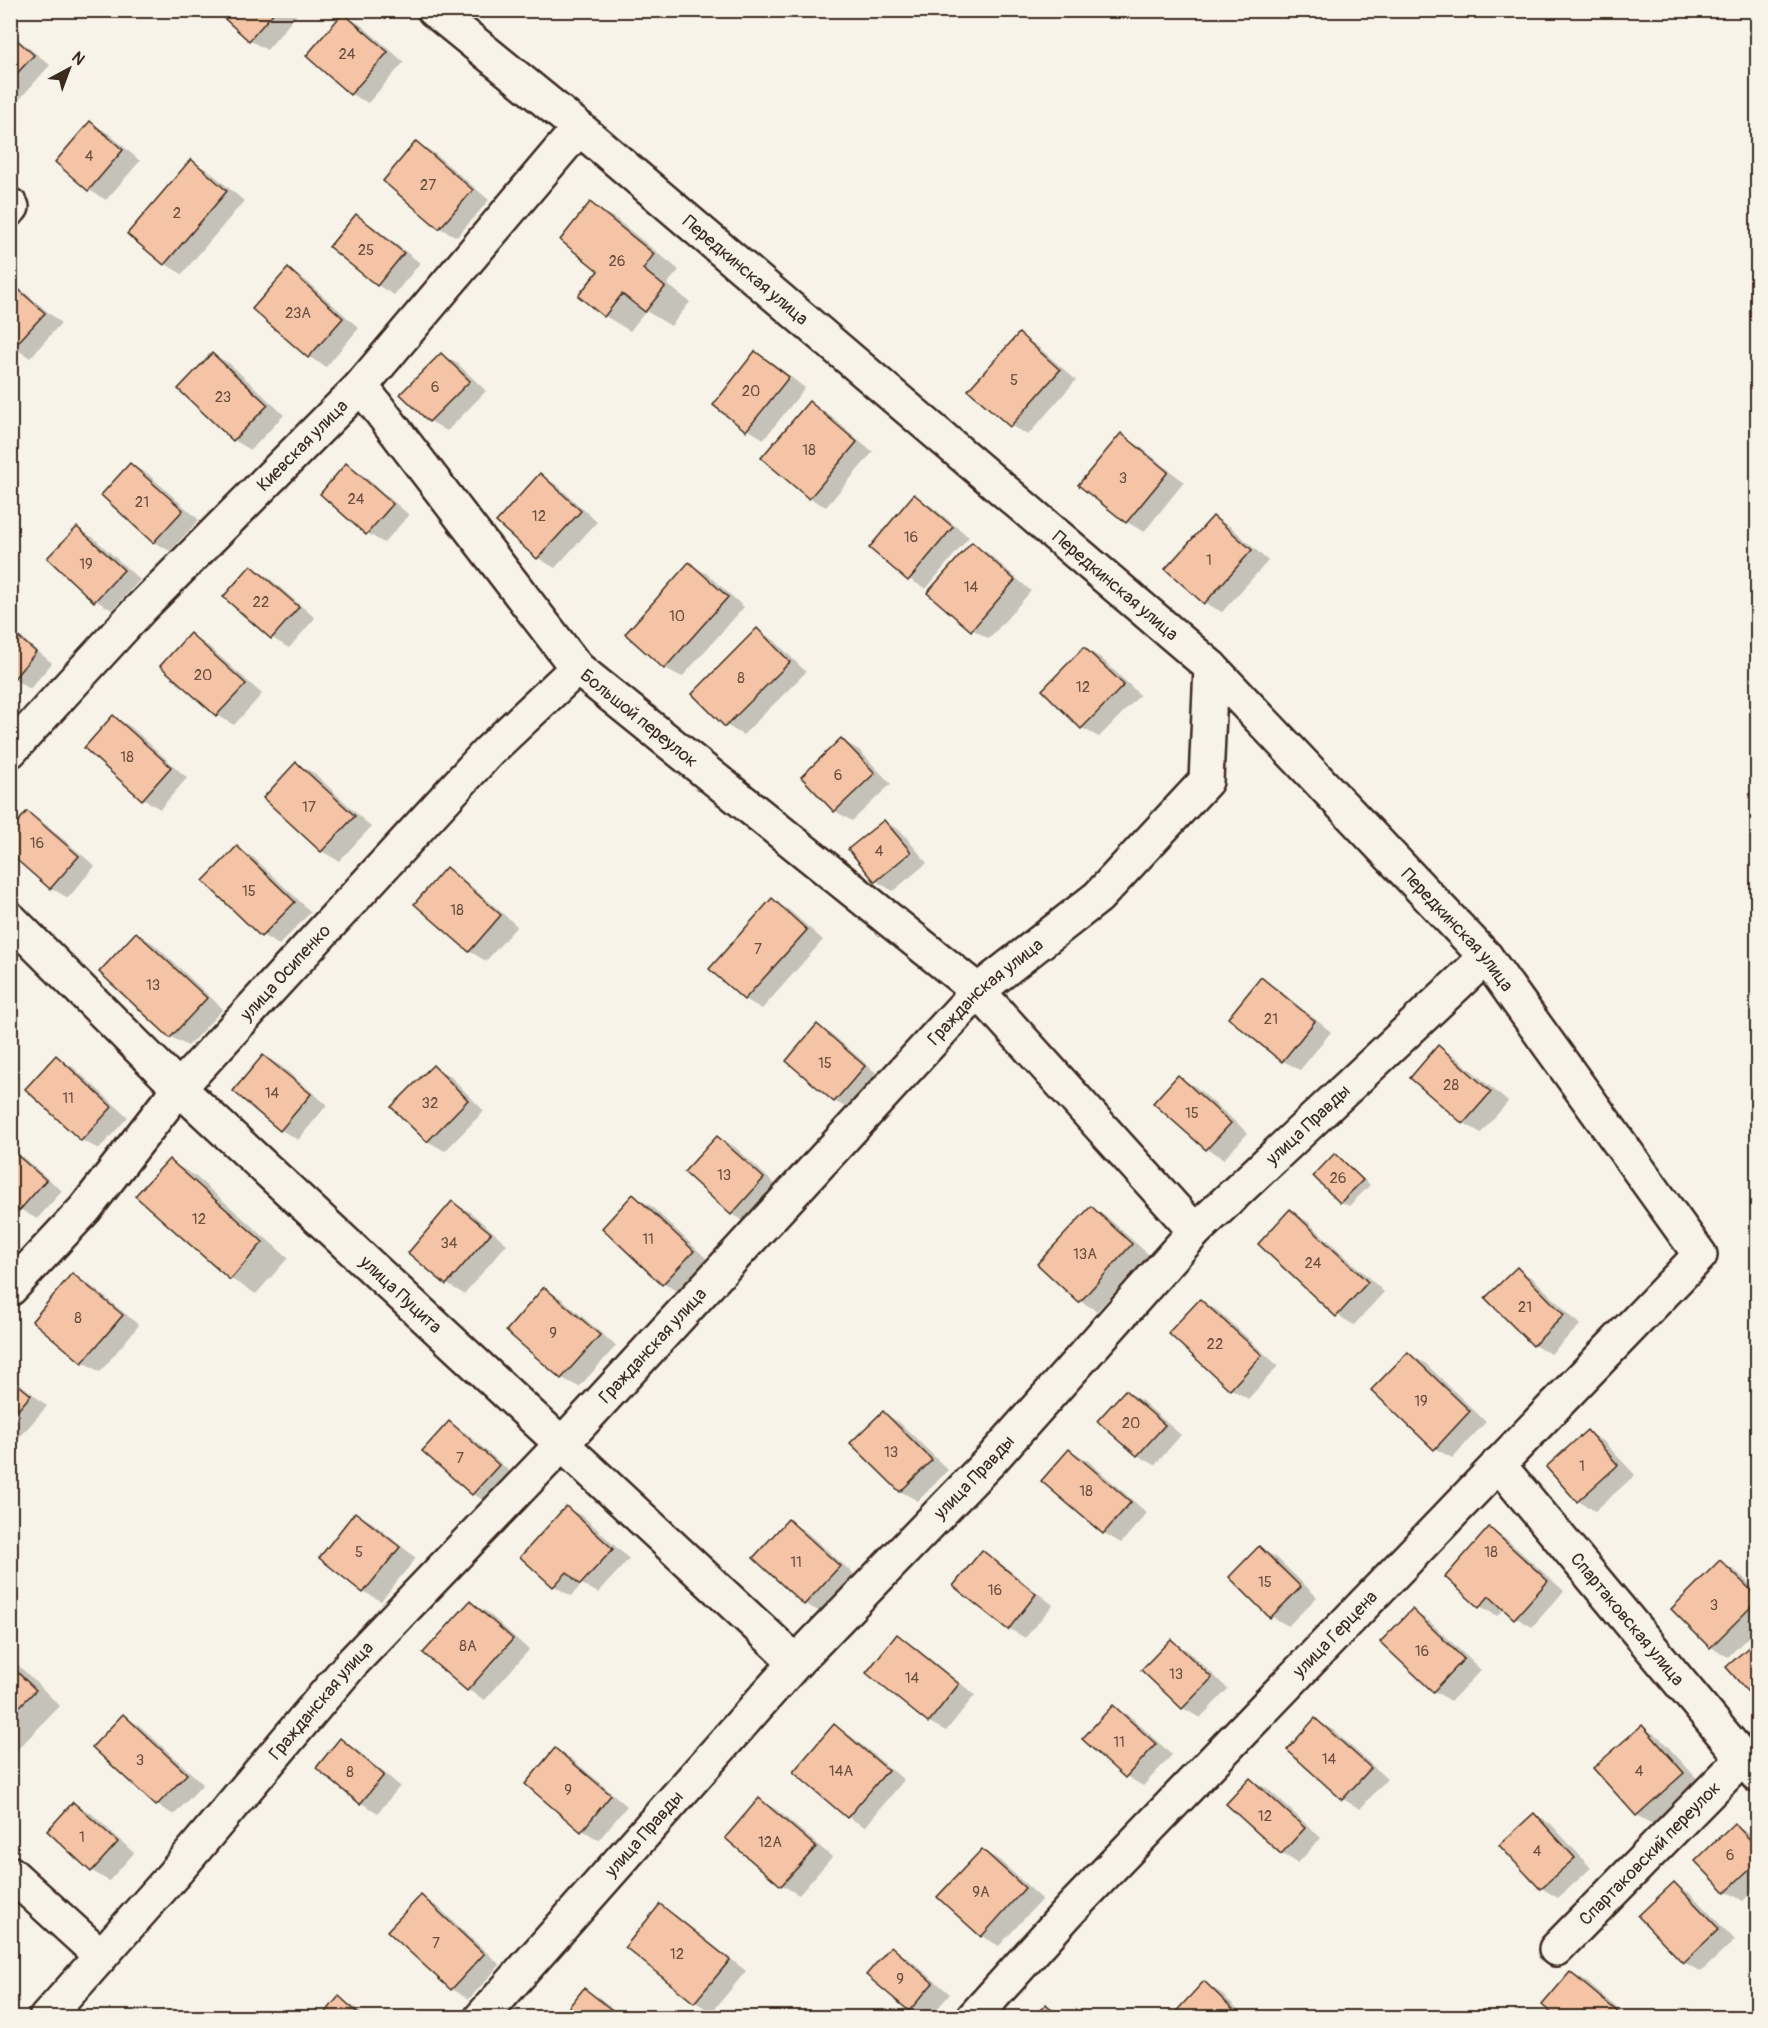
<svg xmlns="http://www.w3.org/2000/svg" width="1768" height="2028" font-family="Pangolin,sans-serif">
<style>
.shadow{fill:#0003}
.building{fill:#f5c3a5;stroke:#3b2a1e;stroke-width:1.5}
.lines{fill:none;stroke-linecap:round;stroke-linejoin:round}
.street-casing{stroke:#3b2a1e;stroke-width:38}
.street{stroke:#f7f3e8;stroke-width:33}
.labels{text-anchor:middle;stroke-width:4.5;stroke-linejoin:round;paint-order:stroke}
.number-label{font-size:15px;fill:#6a5040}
.street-label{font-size:18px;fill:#3b2a1e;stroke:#f7f3e8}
</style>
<rect width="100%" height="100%" fill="#f7f3e8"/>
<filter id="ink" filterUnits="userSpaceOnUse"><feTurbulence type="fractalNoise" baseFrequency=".0167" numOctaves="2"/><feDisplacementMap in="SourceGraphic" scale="12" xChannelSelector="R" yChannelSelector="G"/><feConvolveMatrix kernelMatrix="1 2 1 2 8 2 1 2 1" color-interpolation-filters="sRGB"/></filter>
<g filter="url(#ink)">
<g class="shadow">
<path d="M217,10H301L267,50L249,40Z"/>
<path d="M344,15L361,25L404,62L368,103L351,94Z"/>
<path d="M10,33L50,65L10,110Z"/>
<path d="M90,123L108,133L140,161L106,200L89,190Z"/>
<path d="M417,143L434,153L489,200L457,237L440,228Z"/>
<path d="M191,161L209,171L244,201L182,274L165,264Z"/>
<path d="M590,204L616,219L679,270L667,284L690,302L671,326L646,311L630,331L605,316L601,271Z"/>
<path d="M356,216L373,226L420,263L394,295L377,285Z"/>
<path d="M288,270L305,280L359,328L326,367L309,357Z"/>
<path d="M10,280L61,323L30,358L10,345Z"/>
<path d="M1019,335L1036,345L1076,380L1028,435L1011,426Z"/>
<path d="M756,353L773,363L805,388L764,439L747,429Z"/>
<path d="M213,354L230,364L284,415L251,450L234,440L180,389Z"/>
<path d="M441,354L458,364L486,391L447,431L430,421L402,394Z"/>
<path d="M810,403L827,413L873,452L826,507L809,498Z"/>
<path d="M1121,435L1138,445L1184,482L1144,532L1127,522L1081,485Z"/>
<path d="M131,465L148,474L199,520L170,551L153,542Z"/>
<path d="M346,465L363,475L409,515L384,543L367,533Z"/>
<path d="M540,475L557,485L597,522L555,568L538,558L498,522Z"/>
<path d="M914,496L931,506L969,537L926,589L909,579Z"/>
<path d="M1214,517L1231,527L1268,561L1222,612L1205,603Z"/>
<path d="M77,528L94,538L140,580L112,610L95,600Z"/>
<path d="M972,544L989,554L1031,591L989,639L972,629Z"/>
<path d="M690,564L707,574L744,607L682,677L665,668Z"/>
<path d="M251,567L268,577L315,618L289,648L272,638L225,597Z"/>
<path d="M10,628L52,663L30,689L10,677Z"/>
<path d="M757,630L774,640L806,672L743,735L726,725Z"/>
<path d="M190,635L207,645L262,694L234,725L217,715L163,665Z"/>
<path d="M1084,648L1101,658L1140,695L1099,737L1082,728Z"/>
<path d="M114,717L131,727L187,778L160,809L143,799Z"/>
<path d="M842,740L859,750L891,784L852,821L835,811Z"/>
<path d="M297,764L314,773L371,827L339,861L321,851Z"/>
<path d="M27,813L44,823L95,866L68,898L51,888L10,852Z"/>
<path d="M884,821L901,831L927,863L893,891L876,881Z"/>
<path d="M237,848L254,858L311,912L279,945L262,935Z"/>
<path d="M446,869L463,879L517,926L486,961L469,951Z"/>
<path d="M772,900L789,910L823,940L762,1009L745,999L711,968Z"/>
<path d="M137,934L154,944L223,1009L188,1046L171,1037Z"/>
<path d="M1261,979L1278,989L1331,1032L1300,1070L1283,1061Z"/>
<path d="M817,1026L834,1036L881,1077L852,1111L834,1101Z"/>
<path d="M1439,1047L1456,1057L1508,1102L1481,1133L1464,1123L1412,1078Z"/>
<path d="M264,1056L281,1066L327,1105L298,1140L281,1130L235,1091Z"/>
<path d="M56,1057L73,1067L128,1117L99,1149L81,1140Z"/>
<path d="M434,1067L451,1077L484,1111L445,1151L427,1141Z"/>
<path d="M1179,1077L1196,1087L1248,1133L1224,1159L1207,1149L1155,1103Z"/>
<path d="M718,1137L735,1147L780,1189L749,1224L732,1214L686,1172Z"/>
<path d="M10,1146L62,1191L37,1219L20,1209L10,1201Z"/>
<path d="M1335,1155L1343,1160L1370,1185L1349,1206L1341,1202L1315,1176Z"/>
<path d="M169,1161L195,1176L288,1258L256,1294L231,1279Z"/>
<path d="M634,1196L651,1206L710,1262L680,1293L663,1283Z"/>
<path d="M453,1203L470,1212L507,1244L464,1294L447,1284L410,1253Z"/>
<path d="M1091,1208L1108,1218L1149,1255L1097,1311L1080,1301Z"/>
<path d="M1290,1211L1307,1221L1384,1292L1354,1325L1337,1315Z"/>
<path d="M1517,1269L1534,1279L1580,1325L1551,1354L1533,1345Z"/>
<path d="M73,1275L90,1285L139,1325L100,1372L83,1362L34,1321Z"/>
<path d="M545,1289L562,1299L616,1346L579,1387L562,1378Z"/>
<path d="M1200,1301L1217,1310L1278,1366L1248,1399L1231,1389L1170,1333Z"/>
<path d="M1408,1354L1425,1363L1486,1422L1452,1458L1434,1448Z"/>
<path d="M10,1375L47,1406L10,1448Z"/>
<path d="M1125,1392L1142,1401L1181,1435L1155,1465L1137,1455Z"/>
<path d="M883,1413L900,1423L948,1470L918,1501L900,1491Z"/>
<path d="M449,1423L466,1433L515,1476L490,1504L473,1494Z"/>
<path d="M1587,1432L1604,1442L1635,1475L1595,1511L1578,1501Z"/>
<path d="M1070,1450L1087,1460L1147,1513L1121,1543L1104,1533Z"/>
<path d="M567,1508L584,1517L629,1559L598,1593L582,1584L571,1596L554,1586Z"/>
<path d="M356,1513L373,1523L416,1558L381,1601L364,1592Z"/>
<path d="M788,1521L805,1531L856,1576L822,1613L805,1604Z"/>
<path d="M1489,1529L1506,1539L1564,1591L1532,1627L1515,1617L1505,1608L1497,1616L1480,1606Z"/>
<path d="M1260,1548L1277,1558L1317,1597L1288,1626L1271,1616Z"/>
<path d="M982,1552L999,1562L1053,1605L1025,1638L1008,1628Z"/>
<path d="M1720,1562L1737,1572L1758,1592V1627L1728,1657L1711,1647Z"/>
<path d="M470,1603L487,1612L529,1650L485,1700L468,1690L426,1653Z"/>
<path d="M1412,1611L1429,1621L1481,1670L1451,1701L1434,1691L1382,1642Z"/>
<path d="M897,1636L914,1646L975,1695L946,1731L929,1722Z"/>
<path d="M1171,1641L1188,1651L1228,1689L1200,1718L1183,1708Z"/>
<path d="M10,1657L60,1706L10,1757Z"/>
<path d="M1114,1707L1131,1717L1172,1755L1143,1786L1126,1776Z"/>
<path d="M123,1716L140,1726L203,1784L174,1815L157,1805Z"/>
<path d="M1316,1720L1333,1730L1387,1779L1360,1809L1343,1799L1289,1750Z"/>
<path d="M834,1726L851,1736L904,1780L865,1827L848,1817L795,1772Z"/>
<path d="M1642,1727L1659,1737L1701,1783L1654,1825L1636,1815Z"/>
<path d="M340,1740L357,1750L400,1786L378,1813L361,1803L318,1767Z"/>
<path d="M555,1750L572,1759L627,1806L599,1840L582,1830Z"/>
<path d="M1251,1780L1268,1789L1321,1838L1298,1863L1281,1853Z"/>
<path d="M760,1800L777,1810L832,1857L799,1895L782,1885L727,1838Z"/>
<path d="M74,1804L91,1813L134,1853L109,1881L92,1871Z"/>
<path d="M1534,1815L1551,1824L1591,1868L1558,1898L1541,1888Z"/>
<path d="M1734,1825L1751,1835L1758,1842V1887L1743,1901L1726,1891Z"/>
<path d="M982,1850L999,1860L1042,1899L999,1946L982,1936Z"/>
<path d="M1674,1884L1691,1894L1735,1940L1701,1972L1684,1962Z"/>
<path d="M421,1897L438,1907L500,1965L469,1999L452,1989Z"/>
<path d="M660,1906L677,1916L746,1971L712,2012L695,2002L627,1946Z"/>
<path d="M891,1948L908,1958L950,1994L929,2018H922L910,2010Z"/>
<path d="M1571,1973L1588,1983L1628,2018H1560Z"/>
<path d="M1204,1983L1221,1993L1247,2018H1172Z"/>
<path d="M584,1989L601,1999L624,2018H562Z"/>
<path d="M339,1998L356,2008L367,2018H323Z"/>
<path d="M1046,2006L1063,2015L1065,2018H1034Z"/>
</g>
<g class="building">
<path d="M215,10H276L249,41Z"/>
<path d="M343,13L388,52L350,95L306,56Z"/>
<path d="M10,34L34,55L10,81Z"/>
<path d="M90,121L123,150L88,191L55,162Z"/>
<path d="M416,141L473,190L439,229L383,181Z"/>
<path d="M191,159L227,191L164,265L127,234Z"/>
<path d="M590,202L654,254L643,269L665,287L645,312L622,294L604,317L578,296L598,271L560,240Z"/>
<path d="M356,214L404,253L377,286L329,247Z"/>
<path d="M288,268L343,318L308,358L252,309Z"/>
<path d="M10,282L45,313L12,349L10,347Z"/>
<path d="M1019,333L1060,370L1010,427L968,390Z"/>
<path d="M755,351L789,377L746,431L713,405Z"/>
<path d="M212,353L268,405L233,441L178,389Z"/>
<path d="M441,353L470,381L429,422L400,394Z"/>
<path d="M809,401L857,442L809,499L761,458Z"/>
<path d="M1121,433L1168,472L1126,523L1078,485Z"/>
<path d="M130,463L183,510L153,543L101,495Z"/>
<path d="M346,463L393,504L366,535L320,494Z"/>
<path d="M540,473L581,511L537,559L496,522Z"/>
<path d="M914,494L953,527L908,581L869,548Z"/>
<path d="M1213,516L1252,550L1204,604L1165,569Z"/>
<path d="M77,527L124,570L94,602L47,558Z"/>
<path d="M972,542L1015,580L971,631L927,593Z"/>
<path d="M689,562L728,597L664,669L625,634Z"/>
<path d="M251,565L299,607L271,639L223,597Z"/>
<path d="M757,628L790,662L725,727L692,694Z"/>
<path d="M10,630L36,652L12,681L10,679Z"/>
<path d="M190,633L246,684L216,716L160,666Z"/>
<path d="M1084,647L1124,685L1081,729L1042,690Z"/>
<path d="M113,715L171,767L142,800L84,748Z"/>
<path d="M841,738L875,773L834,812L801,777Z"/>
<path d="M296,762L355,816L321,852L263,798Z"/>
<path d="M27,811L79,856L50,889L10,854V831Z"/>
<path d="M884,820L911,852L875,882L848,849Z"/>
<path d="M237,846L295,902L261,937L203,881Z"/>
<path d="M446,867L501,915L469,952L414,904Z"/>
<path d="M772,898L807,930L744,1000L709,969Z"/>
<path d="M136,932L207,998L170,1038L99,972Z"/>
<path d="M1261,977L1315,1021L1282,1062L1228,1018Z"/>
<path d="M817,1024L865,1066L834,1102L786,1061Z"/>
<path d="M1438,1045L1491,1092L1463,1124L1410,1078Z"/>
<path d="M56,1055L112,1107L81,1141L25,1089Z"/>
<path d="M263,1055L311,1094L280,1131L233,1091Z"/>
<path d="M433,1065L468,1100L427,1142L391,1107Z"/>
<path d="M1178,1075L1231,1123L1206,1150L1153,1103Z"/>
<path d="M717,1136L764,1178L731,1215L684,1172Z"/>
<path d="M10,1149L46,1180L19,1211L10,1203Z"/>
<path d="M1335,1153L1363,1180L1340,1203L1313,1176Z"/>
<path d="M169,1159L263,1242L230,1280L135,1196Z"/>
<path d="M633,1194L694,1251L662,1285L602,1228Z"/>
<path d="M452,1201L491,1233L446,1285L408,1253Z"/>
<path d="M1091,1206L1132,1244L1079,1303L1037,1264Z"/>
<path d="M1290,1209L1368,1282L1336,1317L1258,1244Z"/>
<path d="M1517,1267L1564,1315L1533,1346L1485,1298Z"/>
<path d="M72,1273L123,1315L82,1363L32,1321Z"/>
<path d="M544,1287L600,1335L561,1379L506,1331Z"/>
<path d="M1200,1299L1262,1355L1230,1390L1168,1333Z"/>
<path d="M1408,1352L1470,1411L1434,1450L1371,1390Z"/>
<path d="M10,1378L31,1395L10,1419Z"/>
<path d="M1125,1390L1165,1425L1137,1456L1097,1421Z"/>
<path d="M883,1411L932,1460L900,1492L850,1443Z"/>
<path d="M449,1421L499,1465L472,1495L422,1451Z"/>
<path d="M1587,1430L1618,1465L1577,1502L1546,1467Z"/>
<path d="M1069,1449L1131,1502L1103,1534L1041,1481Z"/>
<path d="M566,1506L613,1549L580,1585L567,1572L553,1587L520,1557Z"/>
<path d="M355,1512L400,1547L363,1593L319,1558Z"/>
<path d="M788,1519L840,1566L804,1605L753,1558Z"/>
<path d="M1489,1527L1548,1581L1514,1619L1489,1596L1479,1608L1445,1577Z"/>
<path d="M1259,1546L1301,1587L1270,1618L1229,1577Z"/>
<path d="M982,1550L1036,1594L1008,1630L953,1586Z"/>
<path d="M1720,1560L1758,1597V1600L1710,1648L1671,1609Z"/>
<path d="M470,1601L513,1639L467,1691L423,1653Z"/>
<path d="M1412,1609L1464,1659L1433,1692L1380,1642Z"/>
<path d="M897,1634L959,1684L928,1723L866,1673Z"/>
<path d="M1171,1639L1212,1678L1182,1709L1141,1670Z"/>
<path d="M1758,1639V1697L1754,1699L1726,1667Z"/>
<path d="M10,1665L36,1690L10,1716Z"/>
<path d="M1113,1705L1156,1744L1125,1778L1082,1739Z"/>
<path d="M123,1714L187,1774L156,1806L92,1747Z"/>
<path d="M1315,1718L1371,1768L1342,1800L1287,1750Z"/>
<path d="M834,1724L888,1770L847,1818L793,1772Z"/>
<path d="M1642,1725L1684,1773L1636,1816L1593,1768Z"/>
<path d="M340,1738L384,1775L360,1804L316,1768Z"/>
<path d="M555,1748L611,1795L581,1832L525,1784Z"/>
<path d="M1250,1778L1305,1828L1281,1854L1226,1804Z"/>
<path d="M759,1798L816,1847L781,1886L725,1838Z"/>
<path d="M73,1802L118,1842L91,1872L47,1831Z"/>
<path d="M1534,1813L1575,1858L1540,1889L1499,1845Z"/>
<path d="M1734,1823L1758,1848V1861L1725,1892L1695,1861Z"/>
<path d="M982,1849L1025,1888L981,1937L937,1897Z"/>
<path d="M1674,1882L1719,1929L1683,1963L1638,1916Z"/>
<path d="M421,1895L484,1954L451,1990L387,1931Z"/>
<path d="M660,1904L730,1960L694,2003L625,1947Z"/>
<path d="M891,1946L933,1983L909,2011L866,1975Z"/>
<path d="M1570,1972L1625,2018H1557L1542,2005Z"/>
<path d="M1204,1981L1235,2011L1229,2018H1170Z"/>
<path d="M584,1988L622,2018H560Z"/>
<path d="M339,1996L363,2018H321Z"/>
<path d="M1046,2004L1060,2018H1032Z"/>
</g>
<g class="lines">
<g class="street-casing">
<g id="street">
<path id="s1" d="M434,10L579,128L1211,667L1486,957L1700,1255L1071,1909L973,2018"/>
<path d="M10,205L12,207L10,209"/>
<path id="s2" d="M361,386L577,668L978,991L1195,1231"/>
<path id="s3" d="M10,751L140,609L361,386L579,128"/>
<path id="s4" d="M10,919L179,1088L796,1662"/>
<path id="s5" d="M10,1289L85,1209L179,1088L488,752L577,668"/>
<path id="s6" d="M1498,1464L1758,1776"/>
<path d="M10,1873L101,1956"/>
<path id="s7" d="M1556,1949L1742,1759"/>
<path id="s8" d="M46,2018L173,1875L352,1663L562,1444L978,991L1098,897L1206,781L1211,667"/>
<path id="s9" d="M481,2018L796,1662L992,1459L1195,1231L1486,957"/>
</g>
</g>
<use href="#street" class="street"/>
</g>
</g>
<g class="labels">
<g class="number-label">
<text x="347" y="59">24</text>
<text x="89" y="161">4</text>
<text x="428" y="190">27</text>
<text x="177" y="218">2</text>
<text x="366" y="255">25</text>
<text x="617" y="266">26</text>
<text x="298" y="318">23А</text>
<text x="1014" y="385">5</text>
<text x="435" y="392">6</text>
<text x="751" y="396">20</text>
<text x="223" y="402">23</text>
<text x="809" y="455">18</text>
<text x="1123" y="483">3</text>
<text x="356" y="504">24</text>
<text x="142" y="507">21</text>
<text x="539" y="521">12</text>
<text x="911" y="542">16</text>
<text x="1209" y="565">1</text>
<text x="86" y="569">19</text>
<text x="971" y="592">14</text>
<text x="261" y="607">22</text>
<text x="677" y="621">10</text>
<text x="203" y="680">20</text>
<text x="741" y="683">8</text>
<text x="1083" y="692">12</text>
<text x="127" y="762">18</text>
<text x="838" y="780">6</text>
<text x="309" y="812">17</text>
<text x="37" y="848">16</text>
<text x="879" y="856">4</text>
<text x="249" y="896">15</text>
<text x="457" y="915">18</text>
<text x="758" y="954">7</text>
<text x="153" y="990">13</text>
<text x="1271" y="1024">21</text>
<text x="825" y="1068">15</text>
<text x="1451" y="1090">28</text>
<text x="272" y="1098">14</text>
<text x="68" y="1103">11</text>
<text x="430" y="1108">32</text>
<text x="1192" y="1118">15</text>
<text x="724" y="1180">13</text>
<text x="1338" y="1183">26</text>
<text x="199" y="1224">12</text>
<text x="648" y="1244">11</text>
<text x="449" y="1248">34</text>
<text x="1085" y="1259">13А</text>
<text x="1313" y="1268">24</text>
<text x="1525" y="1312">21</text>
<text x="78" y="1323">8</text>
<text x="553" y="1338">9</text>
<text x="1215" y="1349">22</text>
<text x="1421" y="1406">19</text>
<text x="1131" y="1428">20</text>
<text x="891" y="1457">13</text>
<text x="460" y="1463">7</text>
<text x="1582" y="1471">1</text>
<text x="1086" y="1496">18</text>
<text x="359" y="1557">5</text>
<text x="1491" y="1557">18</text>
<text x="796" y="1567">11</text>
<text x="1265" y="1587">15</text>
<text x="995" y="1595">16</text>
<text x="1714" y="1610">3</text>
<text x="468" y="1651">8А</text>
<text x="1422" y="1656">16</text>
<text x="1176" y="1679">13</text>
<text x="912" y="1683">14</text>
<text x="1119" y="1747">11</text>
<text x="1329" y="1764">14</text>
<text x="140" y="1765">3</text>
<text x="841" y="1776">14А</text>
<text x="1639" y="1776">4</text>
<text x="350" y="1777">8</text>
<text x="568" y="1795">9</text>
<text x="1265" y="1821">12</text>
<text x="82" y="1842">1</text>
<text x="770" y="1847">12А</text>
<text x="1537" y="1856">4</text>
<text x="1730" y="1860">6</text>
<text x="981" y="1897">9А</text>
<text x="436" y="1948">7</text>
<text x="677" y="1959">12</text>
<text x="900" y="1984">9</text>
</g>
<g class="street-label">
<text dy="6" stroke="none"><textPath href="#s1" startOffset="406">Передкинская улица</textPath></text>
<text dy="6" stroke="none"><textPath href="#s3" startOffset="423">Киевская улица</textPath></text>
<text dy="6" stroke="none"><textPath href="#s1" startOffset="892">Передкинская улица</textPath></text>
<text dy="6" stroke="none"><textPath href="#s2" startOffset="435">Большой переулок</textPath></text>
<text dy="6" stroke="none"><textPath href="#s1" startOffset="1378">Передкинская улица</textPath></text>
<text dy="6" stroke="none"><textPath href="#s5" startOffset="420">улица Осипенко</textPath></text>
<text dy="6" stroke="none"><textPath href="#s8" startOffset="1392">Гражданская улица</textPath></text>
<text dy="6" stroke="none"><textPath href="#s9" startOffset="1218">улица Правды</textPath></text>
<text dy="6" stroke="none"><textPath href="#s4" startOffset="542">улица Пуцита</textPath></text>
<text dy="6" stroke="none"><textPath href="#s8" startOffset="906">Гражданская улица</textPath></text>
<text dy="6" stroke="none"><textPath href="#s9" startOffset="732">улица Правды</textPath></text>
<text dy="6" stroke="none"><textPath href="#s6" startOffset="202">Спартаковская улица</textPath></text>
<text transform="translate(1335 1634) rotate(-46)" y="6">улица Герцена</text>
<text dy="6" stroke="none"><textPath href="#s8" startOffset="420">Гражданская улица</textPath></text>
<text dy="6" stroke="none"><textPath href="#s9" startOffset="246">улица Правды</textPath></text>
<text dy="6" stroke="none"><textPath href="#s7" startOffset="134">Спартаковский переулок</textPath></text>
</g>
</g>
<rect width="1768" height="2028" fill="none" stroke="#f7f3e8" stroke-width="36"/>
<rect x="18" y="18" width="1732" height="1992" fill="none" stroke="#3b2a1e" stroke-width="2" filter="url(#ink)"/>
<g transform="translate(69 69) rotate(41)" stroke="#f7f3e8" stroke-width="4.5" paint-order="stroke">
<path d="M0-4.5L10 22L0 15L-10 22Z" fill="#3b2a1e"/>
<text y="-9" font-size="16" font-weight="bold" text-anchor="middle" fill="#3b2a1e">N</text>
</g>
</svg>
